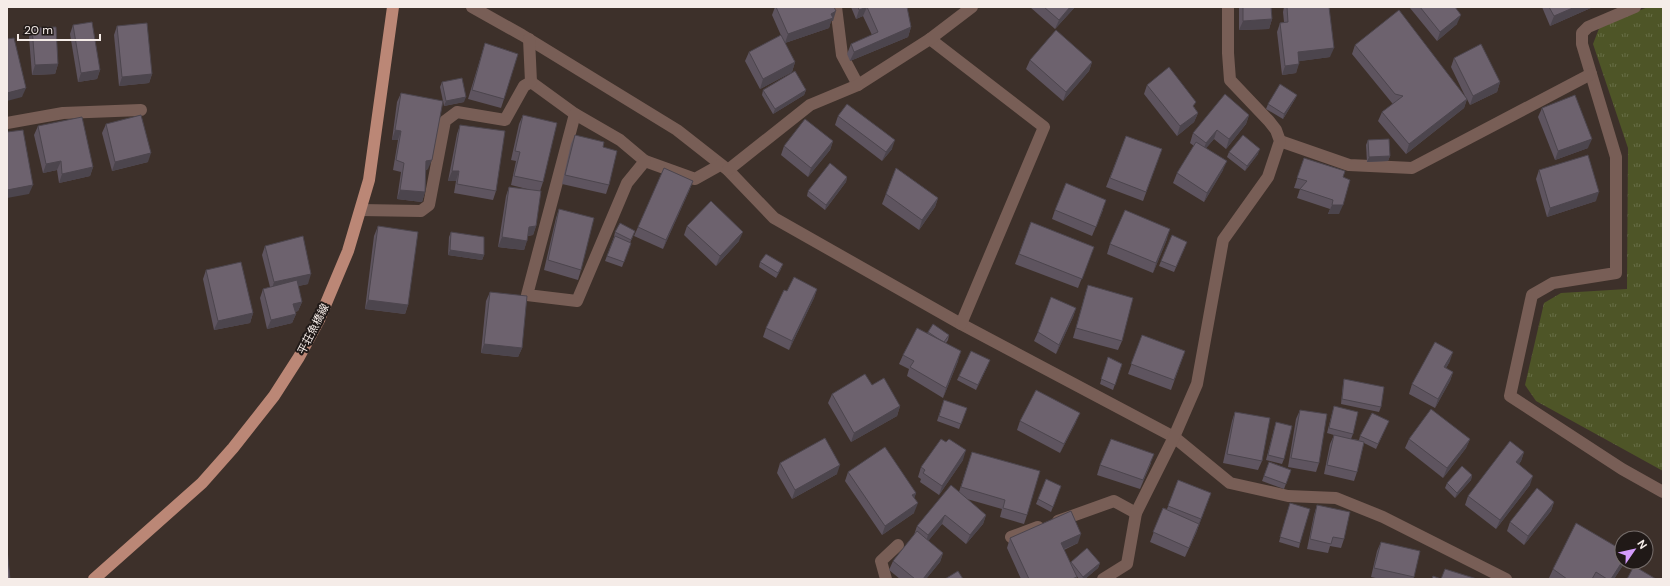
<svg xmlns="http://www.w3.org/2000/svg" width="1670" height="586" font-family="'DM Sans','Noto Sans JP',sans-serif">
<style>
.park{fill:url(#park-tufts)}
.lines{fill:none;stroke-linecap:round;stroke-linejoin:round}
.minor{stroke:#785e56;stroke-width:12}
.major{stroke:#bb8776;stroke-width:12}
.wall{fill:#5e545f}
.shaded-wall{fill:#4c454d}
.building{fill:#6d626e;stroke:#4c454d}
.labels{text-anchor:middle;stroke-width:4;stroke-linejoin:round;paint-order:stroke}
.street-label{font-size:11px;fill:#f5ece8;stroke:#201917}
</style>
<defs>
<pattern id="park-tufts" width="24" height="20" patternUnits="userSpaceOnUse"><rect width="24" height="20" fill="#4e5527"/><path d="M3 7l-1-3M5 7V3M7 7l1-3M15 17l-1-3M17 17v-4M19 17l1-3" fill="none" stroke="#686e46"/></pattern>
</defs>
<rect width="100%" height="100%" fill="#3d302a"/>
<path class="park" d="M1648,7H1663V471L1536,401L1525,385L1544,303L1561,293L1627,289L1628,148L1593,44L1600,26Z"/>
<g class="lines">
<g class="minor">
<path d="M472,7L522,35L677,130L728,170L774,218L961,324L1174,437L1230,483L1288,496L1336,498L1383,517L1506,579"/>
<path d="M836,7L842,55L858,85"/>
<path d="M1635,7L1588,27L1582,33V44L1591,74L1616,157V273L1553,283L1532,295L1510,396L1622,469L1663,492"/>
<path d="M930,39L1044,127L961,324"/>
<path d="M531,82L575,114L620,140L645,161L695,179L720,165"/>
<path d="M575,114L527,295L577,301L627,183L645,161"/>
<path d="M7,123L63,113L141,110"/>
<path d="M1280,141L1349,165L1412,168L1591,74"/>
<path d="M728,170L810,105L858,85L930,39L972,7"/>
<path d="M361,210L421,211L429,205L445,121L457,112L505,120L524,86L531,82L529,39"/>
<path d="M1058,521L1114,501L1136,513"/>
<path d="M1011,537L1038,527"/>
<path d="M886,579L881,561L898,545"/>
<path d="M1103,579L1127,564L1136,513L1174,437L1197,384L1223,240L1268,177L1280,141L1276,130L1269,121L1230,80L1228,53V7"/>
</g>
<path class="major" d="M94,579L202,483L233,448L274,396L299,357L319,320L348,251L369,180L393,7"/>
</g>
<g class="wall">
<path d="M775,7H834L833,21H831L829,28L785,43L795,62L792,72L760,89L745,61L749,52L783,40L772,15Z"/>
<path d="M851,7H907L911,27L908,37L850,61L847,54L851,44L872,35L863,16L856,19Z"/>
<path d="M1030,7H1075L1055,29Z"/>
<path d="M1239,7H1271L1272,19L1269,29L1239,30Z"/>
<path d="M1284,7H1329L1330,57L1299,61L1296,73L1282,75L1277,32L1280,23L1284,22L1283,12Z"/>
<path d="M1410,7H1455L1457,24L1437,41L1410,8Z"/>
<path d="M1542,7H1593L1550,26Z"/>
<path d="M73,25L100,70L97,79L78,82L70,34Z"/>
<path d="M117,26L152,74L149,83L119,86L114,35Z"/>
<path d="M32,28L58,64L55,74L32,75L29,37Z"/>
<path d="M485,43L504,99L501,108L468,99L482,53Z"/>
<path d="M1355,45L1466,98L1451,67L1454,58L1500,82L1497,92L1470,105L1467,99L1464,108L1406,154L1378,121L1382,112L1393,104L1392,103L1352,54Z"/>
<path d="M1030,60L1092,62L1089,71L1063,101L1026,69Z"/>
<path d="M442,82L464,102L444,106L440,87Z"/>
<path d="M1147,85L1194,107L1198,113L1194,122L1177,136L1144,94Z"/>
<path d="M763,90H806L804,95L773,114L762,95Z"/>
<path d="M401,93L428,169L426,170L425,192L422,202L397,199L401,172L393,170L398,140H392L397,102Z"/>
<path d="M1297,95L1295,99L1283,119L1266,109L1268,104Z"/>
<path d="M1542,108L1588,148L1555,160L1538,117Z"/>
<path d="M523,115L543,182L540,191L536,226L533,235L528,236L524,250L498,247L506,196L509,187L535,191L511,185L516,161L511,160L519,124Z"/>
<path d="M1249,115L1246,124L1226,149L1214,139L1206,148L1223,170L1204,202L1173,183L1177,173L1194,146L1190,143L1193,133Z"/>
<path d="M838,116L892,149L882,161L835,125Z"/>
<path d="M106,124L148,162L112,171L102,133Z"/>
<path d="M460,125L496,191L493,200L454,193L456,181H448L457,134Z"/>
<path d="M38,126L93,167L90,176L59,183L57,170L43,173L34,135Z"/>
<path d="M575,135L603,147L609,185L606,194L562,184L571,144Z"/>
<path d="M1126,136L1162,149L1143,201L1106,187Z"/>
<path d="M1368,140L1390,156L1388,161L1367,162L1366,145Z"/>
<path d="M833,141L830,150L808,177L781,155L784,146Z"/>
<path d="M1229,152L1258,154L1245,171L1227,157Z"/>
<path d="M1304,158L1343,177L1339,214H1328L1330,209L1297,198L1300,189L1294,188Z"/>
<path d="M896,168L938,198L935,207L919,230L882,204Z"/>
<path d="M1539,170L1596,201L1547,217L1536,179Z"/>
<path d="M847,177L846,182L825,210L807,196L808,191Z"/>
<path d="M693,181L689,191L663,249L634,236L638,227Z"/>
<path d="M559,209L581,270L578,280L544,270L556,218Z"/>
<path d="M1055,210H1103L1092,236L1052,219Z"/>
<path d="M1031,222L1094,247L1078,288L1015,264Z"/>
<path d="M378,226L408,305L405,314L365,309L374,236Z"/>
<path d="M687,226L739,241L716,266L684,235Z"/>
<path d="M635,231L630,243H631L622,267L605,261L614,237L615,232Z"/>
<path d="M451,232L484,255L482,260L448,255L449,237Z"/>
<path d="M1167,239L1153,273L1107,254L1110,244Z"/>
<path d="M265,246L308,284L298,286L302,302L298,311L295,312L296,314L292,323L267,329L260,298L263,289L270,287L262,255Z"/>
<path d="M1185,247L1174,272L1159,266L1161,261Z"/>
<path d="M760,262L781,269L776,278L759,267Z"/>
<path d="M206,270L253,313L250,323L214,330L203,279Z"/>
<path d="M1088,285L1122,341L1118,350L1073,338L1085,295Z"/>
<path d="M817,289L814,298L789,350L763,337L766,328L787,291Z"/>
<path d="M490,292L522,348L518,357L481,353L486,301Z"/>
<path d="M1076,308L1073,317L1056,354L1034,341L1038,332Z"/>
<path d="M928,332L949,335L948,340L946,343L958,361L943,398L907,376L909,369L899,364L903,355L927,333Z"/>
<path d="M1142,335L1185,351L1171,390L1128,374Z"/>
<path d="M1108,357L1122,364L1113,390L1100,384Z"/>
<path d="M1450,361L1446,368L1453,372L1450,381L1435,408L1409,394L1412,384Z"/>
<path d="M988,365L976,390L957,380L959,376Z"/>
<path d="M1344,379L1381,407L1379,412L1341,404L1343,384Z"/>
<path d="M872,385L900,406L897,416L851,442L828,403L832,394Z"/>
<path d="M944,400L967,408L959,429L937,421Z"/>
<path d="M1334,406L1353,434L1351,439L1359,440L1360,436L1389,421L1376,449L1364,443L1357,472L1354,481L1324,474L1330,444L1334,435L1327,433Z"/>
<path d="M1300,410L1319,463L1316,472L1288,467L1296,419Z"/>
<path d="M1235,412L1262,461L1258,470L1223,463L1232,421Z"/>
<path d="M1020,421L1076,422L1060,453L1017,430Z"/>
<path d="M1276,422L1284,459L1282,464L1266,460Z"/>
<path d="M1409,439H1470L1466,448L1443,478L1405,448Z"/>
<path d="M972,452L1027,515L1024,524L1000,517L1002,509L967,499L986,515L983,524L966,544L942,524L928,541L943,553L940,562L926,579H900L889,570L893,561L914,535L917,526L959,492Z"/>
<path d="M1524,452L1521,461L1519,464L1530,485L1496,529L1465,505L1468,496Z"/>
<path d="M963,460L939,495L920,482L921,479L918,477L921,467Z"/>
<path d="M1269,462L1291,470L1284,489L1262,481Z"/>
<path d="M780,463L837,474L792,499L777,473Z"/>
<path d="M1151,463L1140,489L1097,475L1100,465Z"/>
<path d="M848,472L916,493L914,498V513L882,535L845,481Z"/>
<path d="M1472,475L1471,480L1455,498L1445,488L1447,483Z"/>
<path d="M1178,480L1211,493L1196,533L1185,557L1150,542L1163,508L1167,509Z"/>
<path d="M1061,486L1051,512L1036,504L1038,499Z"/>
<path d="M1554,502L1551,511L1524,545L1507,531L1510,522Z"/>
<path d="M1290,503L1300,543L1299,548L1279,542Z"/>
<path d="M1317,505L1344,539L1341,548L1330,546L1328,553L1307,549L1314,515Z"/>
<path d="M1010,538L1078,543L1064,550L1070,563L1071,562L1100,563L1098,568L1085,579H1079L1075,574L1077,577L1076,579H1021L1007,548Z"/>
<path d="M1381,542L1414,577L1413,579H1380L1371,577L1377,551Z"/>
<path d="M1622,562H1625L1614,579H1550L1549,578L1553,569Z"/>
</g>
<g class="shaded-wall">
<path d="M867,7L863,16L856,19L859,10Z"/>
<path d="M1070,7H1075L1055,29L1059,20Z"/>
<path d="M1575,7H1593L1550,26L1554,16Z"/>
<path d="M836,11L833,21H831L829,28L785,43L788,34Z"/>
<path d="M1461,15L1457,24L1437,41L1440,32Z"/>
<path d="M1272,19L1269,29L1239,30L1243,21Z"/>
<path d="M911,27L908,37L850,61L854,52Z"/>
<path d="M1334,48L1330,57L1294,62L1298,52Z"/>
<path d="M795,62L792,72L760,89L763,79Z"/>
<path d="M1092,62L1089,71L1063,101L1066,92Z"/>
<path d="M58,64L55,74L32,75L35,65Z"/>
<path d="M1299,64L1296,73L1282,75L1285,66Z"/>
<path d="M100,70L97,79L78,82L81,73Z"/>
<path d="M152,74L149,83L119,86L122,77Z"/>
<path d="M1500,82L1497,92L1470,105L1473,96Z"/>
<path d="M26,88L22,97L7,101V93Z"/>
<path d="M806,90L804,95L773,114L775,109Z"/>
<path d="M1297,95L1295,99L1283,119L1284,114Z"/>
<path d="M466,97L464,102L444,106L446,101Z"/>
<path d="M1467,99L1464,108L1406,154L1409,144Z"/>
<path d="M1198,113L1194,122L1177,136L1180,126Z"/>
<path d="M1249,115L1246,124L1226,149L1229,139Z"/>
<path d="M395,130L401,131L398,140H392Z"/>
<path d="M1217,130L1214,139L1202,153L1206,143Z"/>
<path d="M1592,139L1588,148L1555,160L1558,151Z"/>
<path d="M895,140L892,149L882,161L886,152Z"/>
<path d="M833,141L830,150L808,177L811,168Z"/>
<path d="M1260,149L1258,154L1245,171L1247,166Z"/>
<path d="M151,153L148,162L112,171L115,162Z"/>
<path d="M1390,156L1388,161L1367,162L1369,157Z"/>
<path d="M432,160L428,169L423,170L426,161Z"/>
<path d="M61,161L57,170L43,173L46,164Z"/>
<path d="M1227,161L1223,170L1204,202L1207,193Z"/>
<path d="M93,167L90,176L59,183L62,174Z"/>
<path d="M452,171H459L456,181H448Z"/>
<path d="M847,177L846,182L825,210L826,205Z"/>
<path d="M693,181L689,191L663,249L666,240Z"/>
<path d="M33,185L29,194L7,198V190Z"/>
<path d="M400,190L425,192L422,202L397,199Z"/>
<path d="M1599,192L1596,201L1547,217L1550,208Z"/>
<path d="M938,198L935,207L919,230L922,220Z"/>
<path d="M1332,205H1343L1339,214H1328Z"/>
<path d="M536,226L533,235L526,236L529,227Z"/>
<path d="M1170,229L1167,239L1153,273L1156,263Z"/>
<path d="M743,232L739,241L716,266L720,256Z"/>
<path d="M502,237L527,241L524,250L498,247Z"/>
<path d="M450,250L484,255L482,260L448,255Z"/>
<path d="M783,264L781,269L776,278L778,273Z"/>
<path d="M311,274L308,284L271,292L274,282Z"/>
<path d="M817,289L814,298L789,350L792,341Z"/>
<path d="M368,300L408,305L405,314L365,309Z"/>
<path d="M302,302L298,311L290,313L293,304Z"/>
<path d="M1076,308L1073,317L1056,354L1059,345Z"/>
<path d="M253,313L250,323L214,330L218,321Z"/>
<path d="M296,314L292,323L267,329L271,320Z"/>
<path d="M484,344L522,348L518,357L481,353Z"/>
<path d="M961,351L958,361L943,398L946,388Z"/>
<path d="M1453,352L1450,361L1441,377L1444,367Z"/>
<path d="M990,360L988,365L976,390L978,385Z"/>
<path d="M1453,372L1450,381L1435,408L1438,399Z"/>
<path d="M900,406L897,416L851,442L854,433Z"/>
<path d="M1080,413L1076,422L1060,453L1064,444Z"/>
<path d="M1470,439L1466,448L1443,478L1447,468Z"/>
<path d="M966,450L963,460L939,495L942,486Z"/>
<path d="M1524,452L1521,461L1513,472L1516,462Z"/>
<path d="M840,465L837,474L792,499L795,490Z"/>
<path d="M1472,475L1471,480L1455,498L1457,493Z"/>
<path d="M1533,476L1530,485L1496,529L1500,520Z"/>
<path d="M916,493L913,502L912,495Z"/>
<path d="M1211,493L1196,533L1185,557L1189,548Z"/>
<path d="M1554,502L1551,511L1524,545L1528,536Z"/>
<path d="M918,503L914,513L882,535L885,526Z"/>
<path d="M945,515L942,524L925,545L928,535Z"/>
<path d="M986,515L983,524L966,544L970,535Z"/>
<path d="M1081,534L1078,543L1057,552L1061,543Z"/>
<path d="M943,553L940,562L926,579H923Z"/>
<path d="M1622,562H1625L1614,579H1611Z"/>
<path d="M1100,563L1098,568L1085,579H1082L1083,577Z"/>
</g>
<g class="building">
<path d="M776,7H834L836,11L831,14L833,18L788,34Z"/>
<path d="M858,7H907L911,27L854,52L851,44L878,32L867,7L859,10Z"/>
<path d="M1044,7H1070L1059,20Z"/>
<path d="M1243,7H1271L1272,19L1243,21Z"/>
<path d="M1287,7H1329L1334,48L1298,52L1299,64L1285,66L1280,23L1288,22Z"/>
<path d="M1420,7H1455L1461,15L1440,32Z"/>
<path d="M1549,7H1575L1554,16Z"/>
<path d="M1399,10L1467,99L1409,144L1382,112L1403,96L1395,94L1355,45Z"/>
<path d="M92,22L100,70L81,73L73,25Z"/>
<path d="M147,23L152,74L122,77L117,26Z"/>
<path d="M56,27L58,64L35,65L32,28Z"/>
<path d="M1056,30L1092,62L1066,92L1030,60Z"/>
<path d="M781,35L795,62L763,79L749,52Z"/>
<path d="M14,38L26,88L7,93V39Z"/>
<path d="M485,43L518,54L504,99L472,90Z"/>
<path d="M1481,44L1500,82L1473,96L1454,58Z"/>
<path d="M1169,67L1196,102L1193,106L1198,113L1180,126L1147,85Z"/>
<path d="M795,71L806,90L775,109L763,90Z"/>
<path d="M462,78L466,97L446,101L442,82Z"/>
<path d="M1280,84L1297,95L1284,114L1268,104Z"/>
<path d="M401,93L443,101L432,160L426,161L425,192L400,190L404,163L396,160L401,131L395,130Z"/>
<path d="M1225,94L1249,115L1229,139L1217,130L1206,143L1193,133Z"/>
<path d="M1575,95L1592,139L1558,151L1542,108Z"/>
<path d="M847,104L895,140L886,152L838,116Z"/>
<path d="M141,115L151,153L115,162L106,124Z"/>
<path d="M523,115L557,123L543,182L514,176L520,152L515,151Z"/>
<path d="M82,117L93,167L62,174L61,161L46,164L38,126Z"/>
<path d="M805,119L833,141L811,168L784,146Z"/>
<path d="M460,125L505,131L496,191L457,184L459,171H452Z"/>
<path d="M23,130L33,185L7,190V132Z"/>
<path d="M575,135L604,142L603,147L617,151L609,185L565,175Z"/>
<path d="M1243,135L1260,149L1247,166L1229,152Z"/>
<path d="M1126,136L1162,149L1146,192L1110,178Z"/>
<path d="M1389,139L1390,156L1369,157L1368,140Z"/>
<path d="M1196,142L1227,161L1207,193L1177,173Z"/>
<path d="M1588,155L1599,192L1550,208L1539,170Z"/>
<path d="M1304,158L1345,171L1343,177L1350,180L1343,205H1332L1333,200L1300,189L1307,181L1297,178Z"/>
<path d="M830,163L847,177L826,205L808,191Z"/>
<path d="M664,168L693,181L666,240L638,227Z"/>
<path d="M896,168L938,198L922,220L886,194Z"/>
<path d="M1066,183L1106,200L1096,227L1055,210Z"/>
<path d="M509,187L541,191L536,226L529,227L527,241L502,237Z"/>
<path d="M711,201L743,232L720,256L687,226Z"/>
<path d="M559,209L594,218L581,270L548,260Z"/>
<path d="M1125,210L1170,229L1156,263L1110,244Z"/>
<path d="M1031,222L1094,247L1082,279L1019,254Z"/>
<path d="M620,223L635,231L631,240L615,232Z"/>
<path d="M378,226L418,232L408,305L368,300Z"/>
<path d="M451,232L484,237V255L450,250Z"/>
<path d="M1172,235L1187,242L1176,267L1161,261Z"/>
<path d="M303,236L311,274L274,282L265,246Z"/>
<path d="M615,236L631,243L624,262L607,256Z"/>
<path d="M766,254L783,264L778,273L760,262Z"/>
<path d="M241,262L253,313L218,321L206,270Z"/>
<path d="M794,277L817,289L792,341L766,328L784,290L787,291Z"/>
<path d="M297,280L302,302L293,304L296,314L271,320L263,289Z"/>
<path d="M1088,285L1133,298L1122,341L1076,328Z"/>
<path d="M490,292L527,296L522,348L484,344Z"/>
<path d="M1051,297L1076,308L1059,345L1038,332Z"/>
<path d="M933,324L949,335L944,342L937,338L928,332Z"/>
<path d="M917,328L961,351L946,388L910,367L914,361L903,355Z"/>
<path d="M1142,335L1185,351L1174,380L1131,364Z"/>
<path d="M1435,342L1453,352L1444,367L1453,372L1438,399L1412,384Z"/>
<path d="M971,351L990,360L978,385L959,376Z"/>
<path d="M1108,357L1122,364L1115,385L1101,379Z"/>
<path d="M865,374L872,385L884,378L900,406L854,433L832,394Z"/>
<path d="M1344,379L1384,387L1381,407L1342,399Z"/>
<path d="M1036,390L1080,413L1064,444L1020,421Z"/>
<path d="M944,400L967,408L961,424L939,416Z"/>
<path d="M1334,406L1358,412L1353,434L1329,428Z"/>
<path d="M1431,409L1470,439L1447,468L1409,439Z"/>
<path d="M1300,410L1327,414L1319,463L1291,458Z"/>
<path d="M1235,412L1270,418L1262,461L1227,454Z"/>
<path d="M1372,413L1389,421L1378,444L1360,436Z"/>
<path d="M1276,422L1292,426L1284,459L1268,455Z"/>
<path d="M1334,435L1364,442L1357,472L1327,465Z"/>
<path d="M825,438L840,465L795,490L780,463Z"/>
<path d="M941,439L946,442L949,439L966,450L942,486L923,473L925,470L921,467Z"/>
<path d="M1111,439L1154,454L1143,480L1100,465Z"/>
<path d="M1510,441L1524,452L1516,462L1533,476L1500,520L1468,496Z"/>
<path d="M885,447L916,493L912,495L918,503L885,526L848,472Z"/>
<path d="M972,452L1040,471L1027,515L1003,508L1005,500L961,487Z"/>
<path d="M1269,462L1291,470L1286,484L1264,476Z"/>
<path d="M1462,466L1472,475L1457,493L1447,483Z"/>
<path d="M1046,479L1061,486L1053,507L1038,499Z"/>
<path d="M1178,480L1211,493L1201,519L1168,506Z"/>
<path d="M951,485L986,515L970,535L945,515L928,535L917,526Z"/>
<path d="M1537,488L1554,502L1528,536L1510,522Z"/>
<path d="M1290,503L1310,509L1300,543L1280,537Z"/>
<path d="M1317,505L1350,512L1344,539L1333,537L1331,544L1310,539Z"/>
<path d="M1163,508L1199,524L1189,548L1153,532Z"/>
<path d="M1071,511L1081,534L1061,543L1077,577L1072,579H1029L1010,538Z"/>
<path d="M1576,523L1622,550V562L1611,579H1607L1596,572L1592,579H1567L1553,569Z"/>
<path d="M917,531L943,553L923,579H915L893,561Z"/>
<path d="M1381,542L1420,551L1414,577L1374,568Z"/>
<path d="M1087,548L1100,563L1083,577L1071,562Z"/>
<path d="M7,549L10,579H7Z"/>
<path d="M1634,566L1656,579H1627Z"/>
<path d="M1445,569L1477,579H1432L1433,576L1441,579Z"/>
<path d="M958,571L963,579H945Z"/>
</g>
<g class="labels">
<g class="street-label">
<text transform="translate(313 329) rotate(-63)" y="4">平荘魚橋線</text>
</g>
</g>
<rect width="1670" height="586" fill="none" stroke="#f5ece8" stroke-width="16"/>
<g transform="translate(1634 550) rotate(56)"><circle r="19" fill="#201917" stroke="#756d6b"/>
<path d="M0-3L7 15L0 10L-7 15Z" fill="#d49cfc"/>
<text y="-6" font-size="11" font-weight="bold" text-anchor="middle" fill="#f5ece8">N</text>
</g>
<path d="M18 34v6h82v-6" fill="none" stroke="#f5ece8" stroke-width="2"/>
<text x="24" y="34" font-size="12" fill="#f5ece8" stroke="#201917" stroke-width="3" paint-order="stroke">20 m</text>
</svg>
